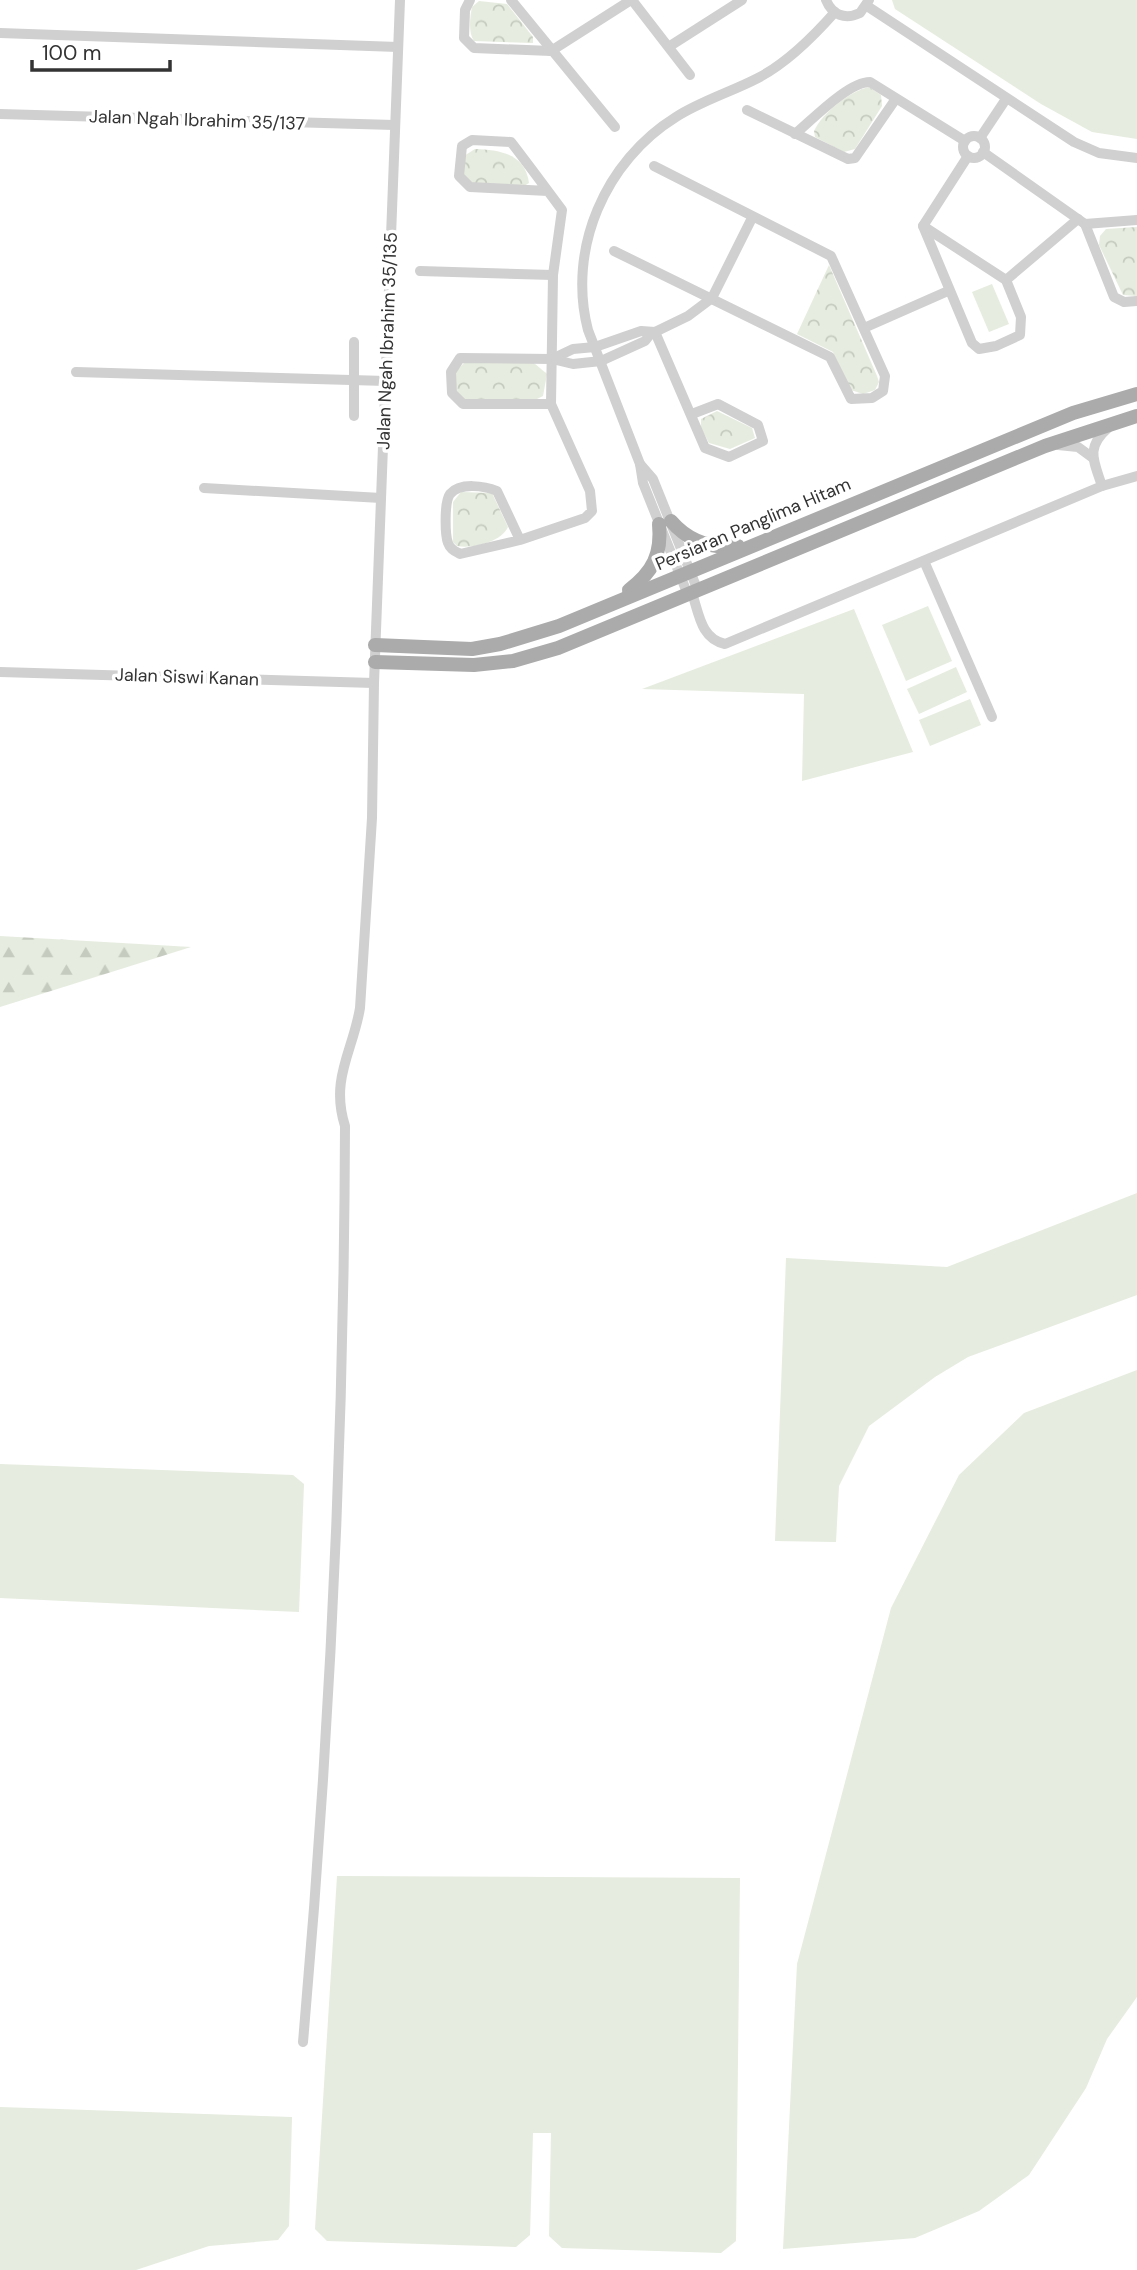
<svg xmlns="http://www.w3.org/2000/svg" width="1137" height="2270" font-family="'DM Sans',sans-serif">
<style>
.grass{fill:#e6ecdf}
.forest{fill:url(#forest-firs)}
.park{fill:url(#park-crowns)}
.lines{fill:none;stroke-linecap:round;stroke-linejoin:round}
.minor{stroke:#d0d0d0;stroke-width:10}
.major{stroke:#ababab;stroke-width:14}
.labels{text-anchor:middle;stroke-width:7;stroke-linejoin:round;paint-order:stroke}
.street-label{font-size:18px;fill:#333;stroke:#fff}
</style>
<defs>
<pattern id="forest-firs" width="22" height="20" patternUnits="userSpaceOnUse" patternTransform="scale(1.75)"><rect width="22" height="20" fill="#e6ecdf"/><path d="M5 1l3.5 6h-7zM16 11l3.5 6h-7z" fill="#c6cbc0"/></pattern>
<pattern id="park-crowns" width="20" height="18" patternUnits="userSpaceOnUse" patternTransform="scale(1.75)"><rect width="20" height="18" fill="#e6ecdf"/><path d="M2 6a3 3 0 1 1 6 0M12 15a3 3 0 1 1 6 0" fill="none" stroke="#c6cbc0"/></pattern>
</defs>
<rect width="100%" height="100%" fill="#fff"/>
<g class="grass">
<path d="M892,0H1137V139L1092,132L1041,104L895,9Z"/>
<path d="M992,284L1009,324L989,332L972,292Z"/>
<path d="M928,606L952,661L906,681L882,625Z"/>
<path d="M854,609L913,752L802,781L804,694L642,689Z"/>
<path d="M956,667L967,692L919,714L907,689Z"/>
<path d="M970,699L981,725L930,746L919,720Z"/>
<path d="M1137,1193V1295L968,1357L935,1377L869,1426L839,1486L836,1542L775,1541L786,1258L947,1267Z"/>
<path d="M1137,1370V1997L1107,2039L1086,2088L1029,2175L979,2211L915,2238L783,2249L797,1964L891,1608L959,1475L1024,1413Z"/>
<path d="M0,1464L293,1475L304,1484L299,1612L0,1598Z"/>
<path d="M337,1876L740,1878L736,2241L721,2253L562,2248L549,2236L551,2133H533L530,2235L516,2247L327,2241L315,2229Z"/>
<path d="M0,2107L292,2117L289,2226L278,2240L209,2246L136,2270H0Z"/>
</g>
<path class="forest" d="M0,936L191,947L0,1007Z"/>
<g class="park">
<path d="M479,1L507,4L533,37V43L474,41C468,32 470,17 472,7Z"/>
<path d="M869,87L881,95L882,106L855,149L844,152L815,137L814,131C823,112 849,92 869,87Z"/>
<path d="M475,149C499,150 525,153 529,183L524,186L474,184L464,176V156Z"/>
<path d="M1137,227V296L1123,295L1099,245L1100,236L1106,229Z"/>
<path d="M829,265L877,376L879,382L875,390L863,394L851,390L833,352L797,334Z"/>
<path d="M464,363H534L547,374L543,396L535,400L464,399L458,396L454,373Z"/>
<path d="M717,411L752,428L755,438L730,449L709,443L701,428V419Z"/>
<path d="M461,492L492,493L508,527C501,542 473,549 457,546L453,542V502Z"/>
</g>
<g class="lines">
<g class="minor">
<path d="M470,0L465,10L464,38L474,48L551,51"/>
<path d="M511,0L615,127"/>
<path d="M632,0L690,75"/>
<path d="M826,0C832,15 845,20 860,13L869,0"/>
<path d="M867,6L1074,142L1099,153L1137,158"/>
<path d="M0,33L398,47"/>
<path d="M670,46L742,0"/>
<path d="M551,51L631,0"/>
<path d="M747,110L848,159L855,158L895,100"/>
<path d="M0,114L394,125"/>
<path d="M795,134C812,120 848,82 870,82L965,141"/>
<circle cx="974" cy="147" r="11"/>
<path d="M980,138L1006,99"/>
<path d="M983,152L1085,224"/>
<path d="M1137,220L1085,224L1114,297L1124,302L1137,301"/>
<path d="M923,226L1006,280L1021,317L1020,335L996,346L979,349L972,343Z"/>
<path d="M923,226L968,156"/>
<path d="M614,251L830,357L851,399L872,398L883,391L885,376L831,256L654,166"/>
<path d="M420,271L553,275"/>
<path d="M1006,280L1078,219"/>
<path d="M864,328L948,291"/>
<path d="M655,332L705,448L729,457L763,441L758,425L718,404L692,414"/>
<path d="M552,359L573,349L595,347L641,331L655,332L688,316L712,298L752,218"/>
<path d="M76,372L386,381"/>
<path d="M551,404H463L452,393L451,372L460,358L552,359L573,364L601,361L645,341L652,332"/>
<path d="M354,416V342"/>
<path d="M1058,445L1078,447L1093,458"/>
<path d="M640,464L653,479L698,591"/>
<path d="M1102,486C1094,461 1085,448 1108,428"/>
<path d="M204,488L381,498"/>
<path d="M520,540L497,491C485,486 460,482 450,494C444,502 445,535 448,543C450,549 455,551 460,554L520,540L585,518L592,511L590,491L551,404L553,275L562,210C545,187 528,164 511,142L472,140L462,146L459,176L470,187L548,191"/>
<path d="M924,561L992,717"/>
<path d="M692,593C699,614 701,639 725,644L1102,486L1137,476"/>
<path d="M688,595L643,483L640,464L588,330C567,249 605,161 676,117C701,101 731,92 758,78C787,63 813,37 835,12"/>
<path d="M0,672L374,683"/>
<path d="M303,2042C330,1737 344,1432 345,1126C330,1079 353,1051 360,1008L372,818L374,683L400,0"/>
</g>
<g class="major">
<path d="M671,521C689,542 711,549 738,546"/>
<path d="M629,590C653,572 662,554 659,524"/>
<path d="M375,645L472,649L500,644L559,626L1073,413L1137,394"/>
<path d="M375,662L474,665L513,661L558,648L1045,446L1137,416"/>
</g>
</g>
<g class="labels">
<g class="street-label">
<text transform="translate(197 120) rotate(2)" y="6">Jalan Ngah Ibrahim 35/137</text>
<text transform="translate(387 341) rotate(-88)" y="6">Jalan Ngah Ibrahim 35/135</text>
<text transform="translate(753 524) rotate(-23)" y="6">Persiaran Panglima Hitam</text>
<text transform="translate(187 677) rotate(2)" y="6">Jalan Siswi Kanan</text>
</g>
</g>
<path d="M32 60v10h138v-10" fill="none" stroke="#333333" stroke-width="3.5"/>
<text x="42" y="60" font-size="21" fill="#333333" stroke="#ffffff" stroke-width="5" paint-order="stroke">100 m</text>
</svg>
